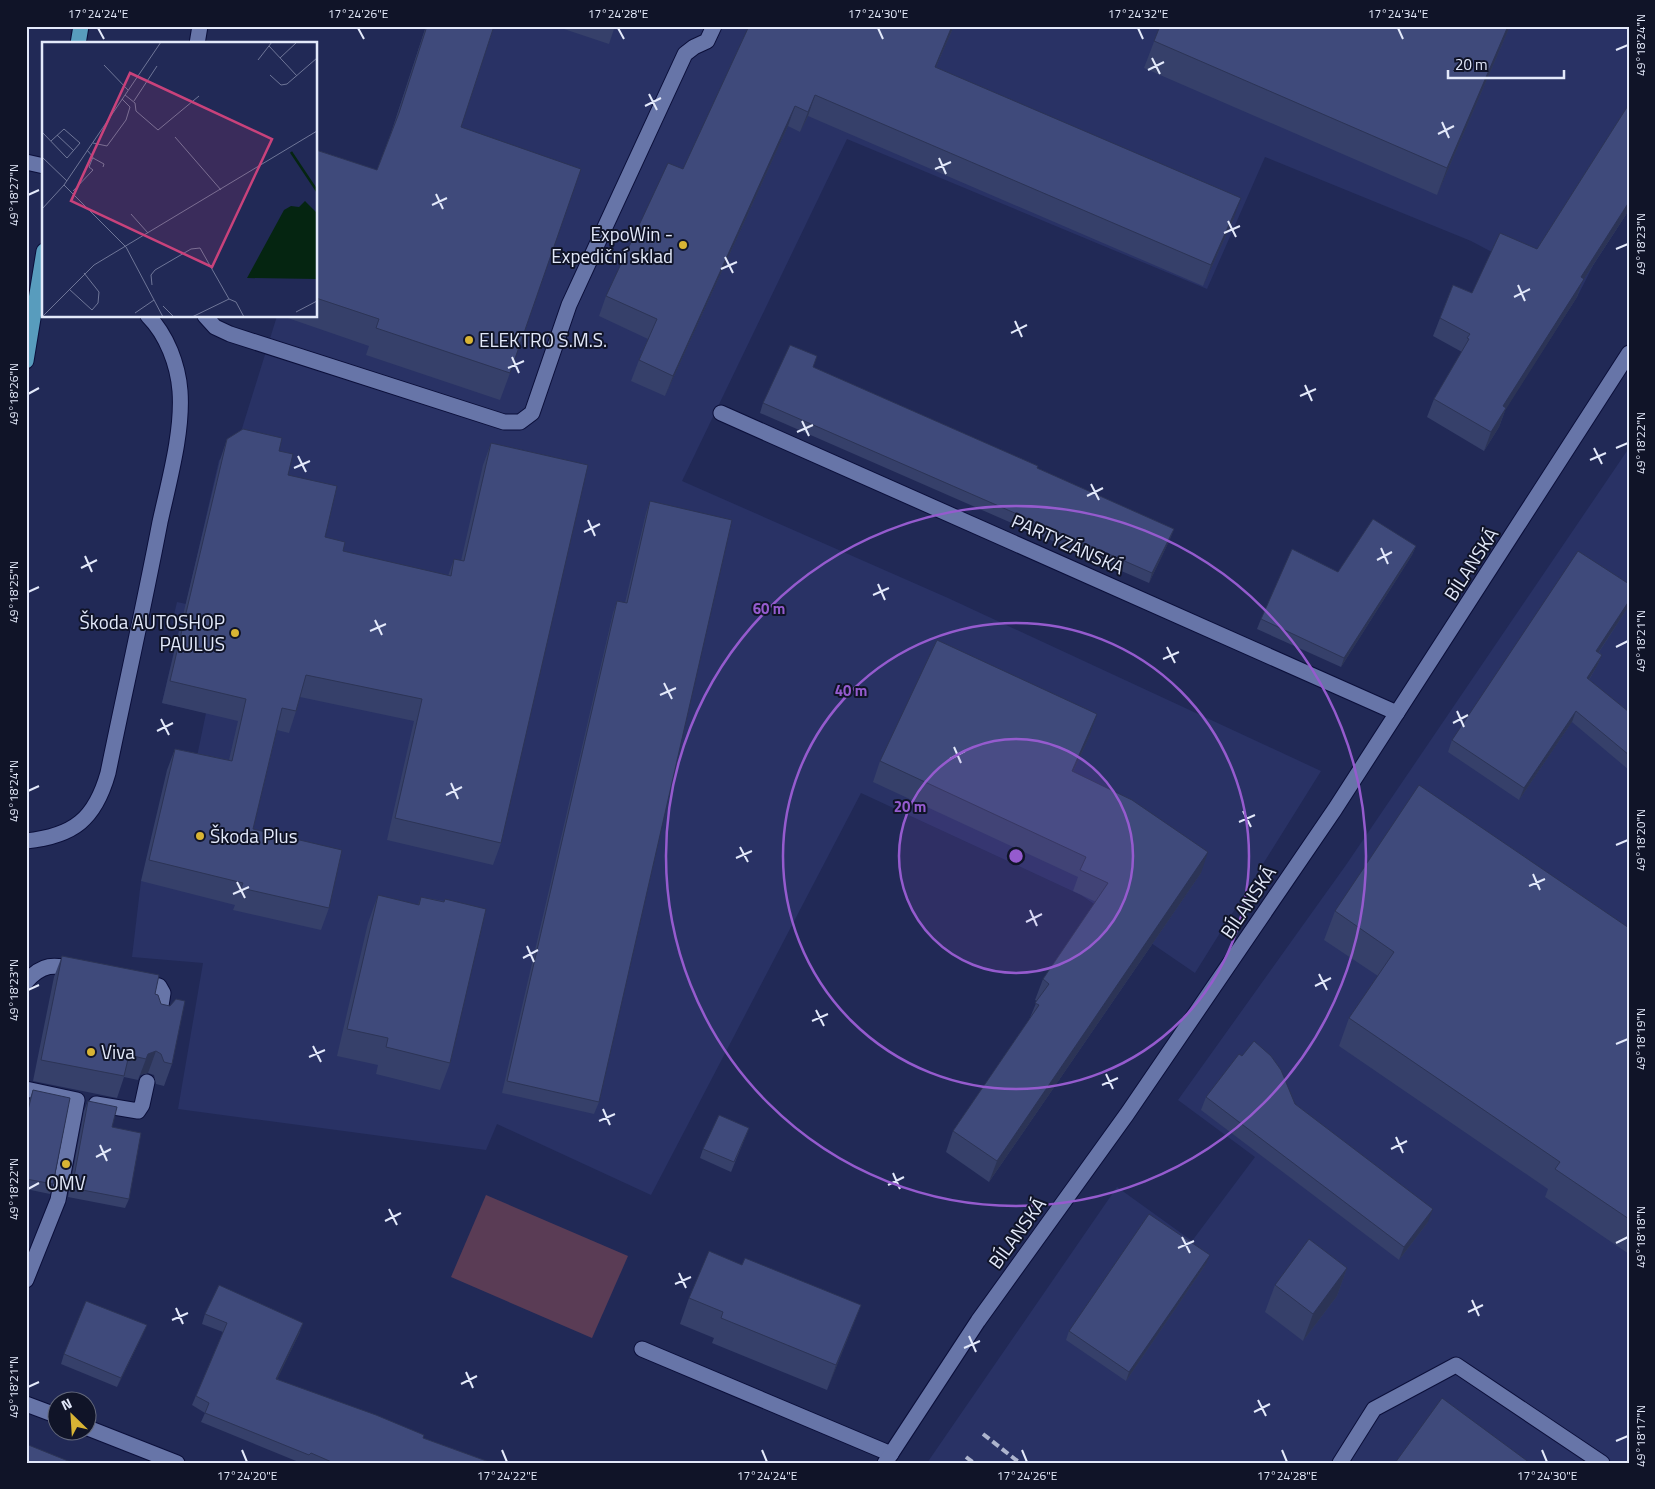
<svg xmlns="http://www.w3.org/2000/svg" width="1655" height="1489" font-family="'Titillium Web',sans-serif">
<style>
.built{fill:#293265}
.green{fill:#5a3c55}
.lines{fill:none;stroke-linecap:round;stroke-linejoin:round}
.lane-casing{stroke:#0b0f3a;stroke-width:17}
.street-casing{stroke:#0b0f3a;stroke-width:17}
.primary-casing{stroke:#0b0f3a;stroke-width:17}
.lane{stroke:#6775a8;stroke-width:15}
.street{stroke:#6775a8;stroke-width:15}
.primary{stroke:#589cbd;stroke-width:15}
.rail{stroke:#adb4cd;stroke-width:4;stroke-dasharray:8 4;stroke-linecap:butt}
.wall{fill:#36406a}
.shaded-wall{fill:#2c3456}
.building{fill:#3f4a7b;stroke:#2c3456}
.ticks{fill:none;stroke:#e3e9fa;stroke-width:2}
.ring{fill:none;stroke:#955bce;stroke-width:2.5}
.poi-dot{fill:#d8b434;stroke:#101428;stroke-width:2}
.labels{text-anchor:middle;stroke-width:4;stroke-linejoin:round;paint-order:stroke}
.poi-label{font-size:19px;fill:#e3e9fa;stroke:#101428;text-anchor:start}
.street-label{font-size:19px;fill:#e3e9fa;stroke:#101428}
.inset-river{fill:none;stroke:#052511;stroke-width:2.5}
.inset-road{fill:none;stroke:#6f7698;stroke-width:1}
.view{fill:#c9427b;fill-opacity:0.15;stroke:#c9427b;stroke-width:2.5}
.inset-edge{fill:none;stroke:#e3e9fa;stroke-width:2.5}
.centre{fill:#955bce;stroke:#101428;stroke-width:2.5}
.ring-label{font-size:15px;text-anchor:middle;font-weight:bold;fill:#955bce;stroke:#101428;stroke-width:4;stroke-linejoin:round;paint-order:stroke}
.neatline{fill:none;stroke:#e3e9fa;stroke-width:2}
.ticks-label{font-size:12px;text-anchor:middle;fill:#e3e9fa}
</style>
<rect width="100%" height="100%" fill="#212956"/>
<g class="built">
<path d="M426,26H1629V210L1594,264L1577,297L1471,241L1265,157L1207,289L847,139L682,481L948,598L1321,771L1195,973L1081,895L861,793L651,1195L497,1124L486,1150L178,1109L203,963L132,957L141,881L193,776L206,713L162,703L180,625L172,623L177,602L186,604L219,460L235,451L277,316H316L358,223L389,139Z"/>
<path d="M1629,448V1463H927L1117,1187L1192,1241L1255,1157L1178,1100L1346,865Z"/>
</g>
<path class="green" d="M486,1195L628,1256L592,1338L451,1277Z"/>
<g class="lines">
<g class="lane-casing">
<g id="lane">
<path d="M197,44L200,26"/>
<path d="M26,162L44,166"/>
<path d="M205,316L215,327L230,334L504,422H520L532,413L569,305L685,54L694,47L707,41L714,26"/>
<path d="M26,841C74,836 95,819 108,773C125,690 144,606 160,522C169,481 183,432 180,391C178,365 167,335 148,316"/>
<path d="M138,981L159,986L163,993L159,1018"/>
<path d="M26,982C43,962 55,965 78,969"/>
<path d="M26,1089L77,1100L58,1200L26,1280"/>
<path d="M96,1104L138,1111L142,1105L147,1082"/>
<path d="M642,1349L891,1454"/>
<path d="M1340,1463L1374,1409L1456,1365L1602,1463"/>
</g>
</g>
<g class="street-casing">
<g id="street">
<path d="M721,413L1397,713"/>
<path d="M26,1404L58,1416"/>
<path d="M88,1428L177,1463"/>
<path d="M885,1463L978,1321L1127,1114L1335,809L1629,353"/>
</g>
</g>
<g class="primary-casing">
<g id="primary">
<path d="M78,44L81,26"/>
<path d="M26,361L44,251"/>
</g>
</g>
<use href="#lane" class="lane"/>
<use href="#street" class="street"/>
<use href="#primary" class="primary"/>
<g class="rail">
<path d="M983,1434L1020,1463"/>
<path d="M966,1457L974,1463"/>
</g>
</g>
<g class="wall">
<path d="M426,26H494L461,127L510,373L500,400L366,355L369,346L282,316H316V150L377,170L391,133Z"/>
<path d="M555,26H615L609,44Z"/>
<path d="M749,26H954L936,67L1234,218L1203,286L808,116L800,132L788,126L665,396L631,381L639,360L648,339L599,316L606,296L683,169Z"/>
<path d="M1160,26H1510L1437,195L1144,68Z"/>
<path d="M1629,104V210L1582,282L1577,297L1506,408L1499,427L1484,451L1427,417L1434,399L1462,352L1433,336L1453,285L1472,293L1537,249Z"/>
<path d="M813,367L1038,466L1037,468L1174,529L1170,539L1149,583L760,413L763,403Z"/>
<path d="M227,439L279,451L288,475L325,537L343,551L448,576L454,559L461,561L483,465L491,443L501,843L493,865L387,840L414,721L300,697L296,711L289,733L277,730L253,829L329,908L321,930L233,910L235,905L141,881L167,770L175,749L229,760L238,721L162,703L220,460Z"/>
<path d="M650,501L599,1102L594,1114L502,1093L613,613L617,601L625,603L646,513Z"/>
<path d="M1416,546L1412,555L1341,667L1257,629L1261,619L1338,572Z"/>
<path d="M1629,584V606L1599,652L1602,655L1597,666L1589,680L1629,712V770L1572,722L1519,800L1448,752L1452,740Z"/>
<path d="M1090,735L1073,772L1201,873L989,1182L946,1152L953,1131L1029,1020L1037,1001L1035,1000L1043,979L1096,902L1073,891L1078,877L873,782L880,761Z"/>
<path d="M378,895L418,905L421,897L444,901L445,899L450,1063L440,1090L376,1074L378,1065L337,1056L368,923Z"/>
<path d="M1335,911L1629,928V1254L1545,1197L1548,1189L1339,1046L1349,1018L1378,976L1324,940Z"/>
<path d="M62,956L172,1064L164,1086L156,1084L154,1075L148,1073L140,1075L138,1080L124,1077L117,1098L33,1081L54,977Z"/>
<path d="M33,1090L53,1184L50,1194L26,1189V1110Z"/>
<path d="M1206,1097L1295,1104L1428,1222L1399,1260L1201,1110Z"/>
<path d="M88,1101L112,1127L129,1199L125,1208L68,1197L84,1111Z"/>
<path d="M749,1128L731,1172L700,1158L703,1149Z"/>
<path d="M1206,1264L1126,1381L1066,1340L1069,1331Z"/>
<path d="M742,1265L861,1305L827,1390L712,1343L714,1338L680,1324L689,1298Z"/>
<path d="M1347,1268L1337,1296L1303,1341L1265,1312L1275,1285Z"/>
<path d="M205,1314L300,1332L277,1379L423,1438L492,1463H301L201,1422L205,1413L192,1405L223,1332L202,1324Z"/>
<path d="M143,1334L117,1387L61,1364L64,1354Z"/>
</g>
<g class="shaded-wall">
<path d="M952,26H954L927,87L935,67Z"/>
<path d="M1508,26H1510L1437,195L1447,168Z"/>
<path d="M815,95L808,116L800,132L808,112Z"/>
<path d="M795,106L788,126L665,396L673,376Z"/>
<path d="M1241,198L1234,218L1203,286L1211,265Z"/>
<path d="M1629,202V210L1582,282L1577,297L1496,425L1503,406L1581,277Z"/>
<path d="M1506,408L1499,427L1484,451L1491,432Z"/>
<path d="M1174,529L1170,539L1149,583L1152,573Z"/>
<path d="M1416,546L1412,555L1341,667L1344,658Z"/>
<path d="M1629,601V606L1592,662L1596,651Z"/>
<path d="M1602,655L1597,666L1583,689L1587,678Z"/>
<path d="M1576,711L1572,722L1519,800L1524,788Z"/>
<path d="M1097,714L1090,735L1064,791L1072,771Z"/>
<path d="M1208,852L1201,873L989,1182L997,1161Z"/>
<path d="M156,1051L148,1073L140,1075L138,1080L146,1059L148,1054Z"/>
<path d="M1433,1209L1428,1222L1399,1260L1404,1247Z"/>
<path d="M1210,1255L1206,1264L1126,1381L1129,1372Z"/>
<path d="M1347,1268L1337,1296L1303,1341L1313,1314Z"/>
<path d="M861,1305L827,1390L836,1365Z"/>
<path d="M303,1323L300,1332L273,1388L276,1379Z"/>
<path d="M147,1325L143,1334L117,1387L121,1378Z"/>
</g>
<g class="building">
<path d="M427,26H494L461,127L581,169L510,373L376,328L379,319L316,298V150L377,170L399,113Z"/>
<path d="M749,26H952L935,67L1241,198L1211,265L815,95L808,112L795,106L673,376L639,360L657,319L606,296L668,163L683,169Z"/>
<path d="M1160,26H1508L1447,168L1154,41Z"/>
<path d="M1629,104V202L1581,277L1584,279L1503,406L1506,408L1491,432L1434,399L1469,339L1467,338L1470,334L1440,318L1453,285L1472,293L1500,233L1537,249Z"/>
<path d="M790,345L817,356L813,367L1038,466L1037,468L1174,529L1152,573L763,403Z"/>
<path d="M243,429L282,438L279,451L293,454L288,475L337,486L325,537L345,542L343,551L451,576L454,559L464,561L491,443L588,465L501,843L395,818L422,699L306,675L296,711L282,708L253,829L342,850L329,908L241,888L243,883L149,860L175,749L232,761L246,699L170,681L227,439Z"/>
<path d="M650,501L732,520L599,1102L507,1081L617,601L627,603Z"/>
<path d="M1373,519L1416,546L1344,658L1261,619L1292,549L1338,572Z"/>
<path d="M1578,551L1629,584V601L1596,651L1602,655L1587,678L1629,712V755L1576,711L1524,788L1452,740Z"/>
<path d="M937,640L1097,714L1072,771L1132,800L1208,852L997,1161L953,1131L1039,1005L1035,1003L1049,984L1043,979L1108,883L1080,870L1086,857L880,761Z"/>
<path d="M1419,785L1629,928V1219L1555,1169L1560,1162L1349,1018L1394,952L1335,911Z"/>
<path d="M378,895L419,905L421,897L444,902L445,899L486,909L450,1063L386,1047L388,1038L347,1029Z"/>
<path d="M62,956L159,975L155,994L158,995L161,1004L170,1006L176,999L185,1001L172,1064L164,1062L161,1054L156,1051L148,1054L146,1059L129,1055L124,1076L41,1060Z"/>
<path d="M1254,1041L1271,1056L1281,1070L1295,1104L1433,1209L1404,1247L1206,1097L1239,1054L1242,1056Z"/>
<path d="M33,1090L70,1098L53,1184L26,1179V1110H28Z"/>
<path d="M88,1101L117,1107L112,1127L141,1133L129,1199L72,1188Z"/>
<path d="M719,1115L749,1128L734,1162L703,1149Z"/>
<path d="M1149,1214L1210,1255L1129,1372L1069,1331Z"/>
<path d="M1309,1239L1347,1268L1313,1314L1275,1285Z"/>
<path d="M709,1251L742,1265L745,1258L861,1305L836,1365L721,1318L723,1312L689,1298Z"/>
<path d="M219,1285L303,1323L276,1379L376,1415L424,1435L423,1438L492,1463H334L311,1453L309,1455L205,1413L209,1403L196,1396L227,1323L205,1314Z"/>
<path d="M86,1301L147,1325L121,1378L64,1354Z"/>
<path d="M1442,1398L1530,1463H1395Z"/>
<path d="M26,1444L73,1463H26Z"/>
</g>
<path class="ticks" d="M98,28L104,39M358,28L364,39M618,28L624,39M878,28L883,39M1138,28L1143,39M1398,28L1403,39M1616,50L1628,45M1152,58L1160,74M1148,70L1164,62M649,94L657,110M645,106L661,98M1442,122L1449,138M1438,134L1454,126M939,158L946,174M935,169L951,162M436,194L443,209M28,195L39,190M432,205L447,198M1228,221L1236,237M1224,233L1240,226M1616,249L1628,244M725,257L733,273M721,269L737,262M1518,285L1525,301M1514,297L1530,289M1015,321L1022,337M1011,333L1027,325M512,357L519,373M508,368L524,361M1305,385L1312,401M28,394L39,388M1300,396L1316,389M802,421L809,436M797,432L813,425M1594,448L1602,464M1616,448L1628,443M298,456L306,472M1590,460L1606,453M294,468L310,461M1091,484L1099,500M1087,496L1103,488M588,520L595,536M584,532L600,524M1381,548L1388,564M85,556L92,572M1377,560L1392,552M81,568L97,560M878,584L885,600M28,592L39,587M873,595L889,588M375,620L382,635M370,631L386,624M1167,647L1175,663M1616,647L1628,641M1163,659L1179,652M664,683L672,699M660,695L676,688M1457,711L1464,727M161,719L169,735M1453,723L1468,715M157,731L173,723M954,747L961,763M950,759L965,751M451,783L458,799M28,791L39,786M446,795L462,787M1243,811L1251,827M1239,822L1255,815M1616,845L1628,840M740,847L748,862M736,858L752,851M1533,874L1540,890M237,882L245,898M1529,886L1545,879M233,894L249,887M1030,910L1037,926M1026,922L1042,914M527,946L534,962M523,958L538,950M1319,974L1327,990M1315,986L1331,978M28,990L39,985M816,1010L824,1026M812,1021L828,1014M1616,1044L1628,1039M313,1046L321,1062M309,1057L325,1050M1106,1074L1113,1089M1102,1085L1118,1078M603,1109L610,1125M599,1121L615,1114M1396,1137L1403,1153M100,1145L107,1161M1391,1149L1407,1141M96,1157L111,1149M893,1173L900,1189M888,1185L904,1177M28,1189L39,1183M389,1209L397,1225M385,1221L401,1213M1182,1237L1190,1253M1616,1243L1628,1237M1178,1248L1194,1241M679,1273L686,1288M675,1284L691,1277M1472,1300L1479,1316M176,1308L183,1324M1468,1312L1483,1305M172,1320L188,1313M969,1336L976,1352M964,1348L980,1341M466,1372L473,1388M461,1384L477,1376M28,1387L39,1382M1258,1400L1266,1416M1254,1412L1270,1404M1616,1441L1628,1436M242,1450L247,1462M502,1450L507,1462M762,1450L767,1462M1022,1450L1027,1462M1282,1450L1287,1462M1542,1450L1547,1462"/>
<circle cx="1016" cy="856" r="117" fill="#955bce" fill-opacity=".12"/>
<g class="ring">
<circle cx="1016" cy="856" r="117"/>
<circle cx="1016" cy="856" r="233"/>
<circle cx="1016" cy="856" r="350"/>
</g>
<g class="poi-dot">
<circle cx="683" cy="245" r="5"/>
<circle cx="469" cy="340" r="5"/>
<circle cx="235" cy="633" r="5"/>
<circle cx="200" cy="836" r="5"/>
<circle cx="91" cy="1052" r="5"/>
<circle cx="66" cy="1164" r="5"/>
</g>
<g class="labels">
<g class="poi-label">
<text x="673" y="241" text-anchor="end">ExpoWin -<tspan x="673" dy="22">Expediční sklad</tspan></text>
<text x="479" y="347">ELEKTRO S.M.S.</text>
<text x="225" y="629" text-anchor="end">Škoda AUTOSHOP<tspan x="225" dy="22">PAULUS</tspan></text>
<text x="210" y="843">Škoda Plus</text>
<text x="101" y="1059">Viva</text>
<text x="66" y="1190" text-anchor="middle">OMV</text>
</g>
<g class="street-label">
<text transform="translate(1068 544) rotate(24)" y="7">PARTYZÁNSKÁ</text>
<text transform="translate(1471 564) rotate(-57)" y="7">BÍLANSKÁ</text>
<text transform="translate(1248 902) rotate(-56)" y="7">BÍLANSKÁ</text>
<text transform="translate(1017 1233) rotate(-54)" y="7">BÍLANSKÁ</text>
</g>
</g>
<g transform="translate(42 42)">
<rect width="275" height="275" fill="#212956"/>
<path d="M263,159L275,171V237L205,236L242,168L249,164L257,165Z" fill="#052511"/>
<path class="inset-river" d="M249,110L275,149"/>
<path class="inset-road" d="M227,4L255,34M238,16L255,0M216,18L230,0M62,23L86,48M228,33L239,43L245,42L275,16M83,53L93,61L94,69L116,88L157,54M92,59L115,24M0,90L25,116L38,101L22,87L9,99M15,93L32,109M133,95L179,148M51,101L65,104L84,78L88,65L80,57M0,115L25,139M51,116L62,122L61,125M22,143L84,205L121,275M31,149L51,128L47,125L51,115L45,108M0,167L22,143L119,0M89,172L106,191M110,243L109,233L113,228L149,207L158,206L187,257M27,247L50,268L56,261L57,250L42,231M121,264L132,275M254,270L275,259M93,271L112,258M0,275L52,223L275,89M150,275L187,257L194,260L202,275"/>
<path class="view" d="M88,31L230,97L170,225L29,159Z"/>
<rect width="275" height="275" class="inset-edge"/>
</g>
<circle cx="1016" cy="856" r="8" class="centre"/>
<g class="ring-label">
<text x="769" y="614">60 m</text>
<text x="851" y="696">40 m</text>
<text x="910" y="812">20 m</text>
</g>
<rect width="1655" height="1489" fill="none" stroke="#101428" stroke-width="55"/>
<g transform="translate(72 1416) rotate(335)"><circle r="24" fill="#101428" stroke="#64697c"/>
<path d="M0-4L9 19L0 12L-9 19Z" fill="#d8b434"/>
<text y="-8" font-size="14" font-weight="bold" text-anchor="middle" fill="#e3e9fa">N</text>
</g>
<path d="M1448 70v8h116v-8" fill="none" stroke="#e3e9fa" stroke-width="2.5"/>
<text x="1455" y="70" font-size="15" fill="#e3e9fa" stroke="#101428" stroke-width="4" paint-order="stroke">20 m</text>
<rect x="28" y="28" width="1600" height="1434" class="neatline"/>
<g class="ticks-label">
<text x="98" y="18">17°24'24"E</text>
<text x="358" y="18">17°24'26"E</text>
<text x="618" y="18">17°24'28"E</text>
<text x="878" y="18">17°24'30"E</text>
<text x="1138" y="18">17°24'32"E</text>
<text x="1398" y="18">17°24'34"E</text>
<text transform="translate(1641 45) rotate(-90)" y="4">49°18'24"N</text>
<text transform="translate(14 195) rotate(-90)" y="4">49°18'27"N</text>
<text transform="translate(1641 244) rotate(-90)" y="4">49°18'23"N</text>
<text transform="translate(14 394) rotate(-90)" y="4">49°18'26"N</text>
<text transform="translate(1641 443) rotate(-90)" y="4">49°18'22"N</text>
<text transform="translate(14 592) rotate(-90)" y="4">49°18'25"N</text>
<text transform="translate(1641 641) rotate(-90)" y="4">49°18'21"N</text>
<text transform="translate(14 791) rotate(-90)" y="4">49°18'24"N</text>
<text transform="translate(1641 840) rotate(-90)" y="4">49°18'20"N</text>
<text transform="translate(14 990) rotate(-90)" y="4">49°18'23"N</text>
<text transform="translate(1641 1039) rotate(-90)" y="4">49°18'19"N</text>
<text transform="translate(14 1189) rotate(-90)" y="4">49°18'22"N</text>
<text transform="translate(1641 1237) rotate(-90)" y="4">49°18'18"N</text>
<text transform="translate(14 1387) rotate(-90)" y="4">49°18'21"N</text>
<text transform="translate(1641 1436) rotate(-90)" y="4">49°18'17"N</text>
<text x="247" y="1480">17°24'20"E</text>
<text x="507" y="1480">17°24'22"E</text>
<text x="767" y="1480">17°24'24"E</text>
<text x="1027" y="1480">17°24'26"E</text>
<text x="1287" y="1480">17°24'28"E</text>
<text x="1547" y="1480">17°24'30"E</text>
</g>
</svg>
